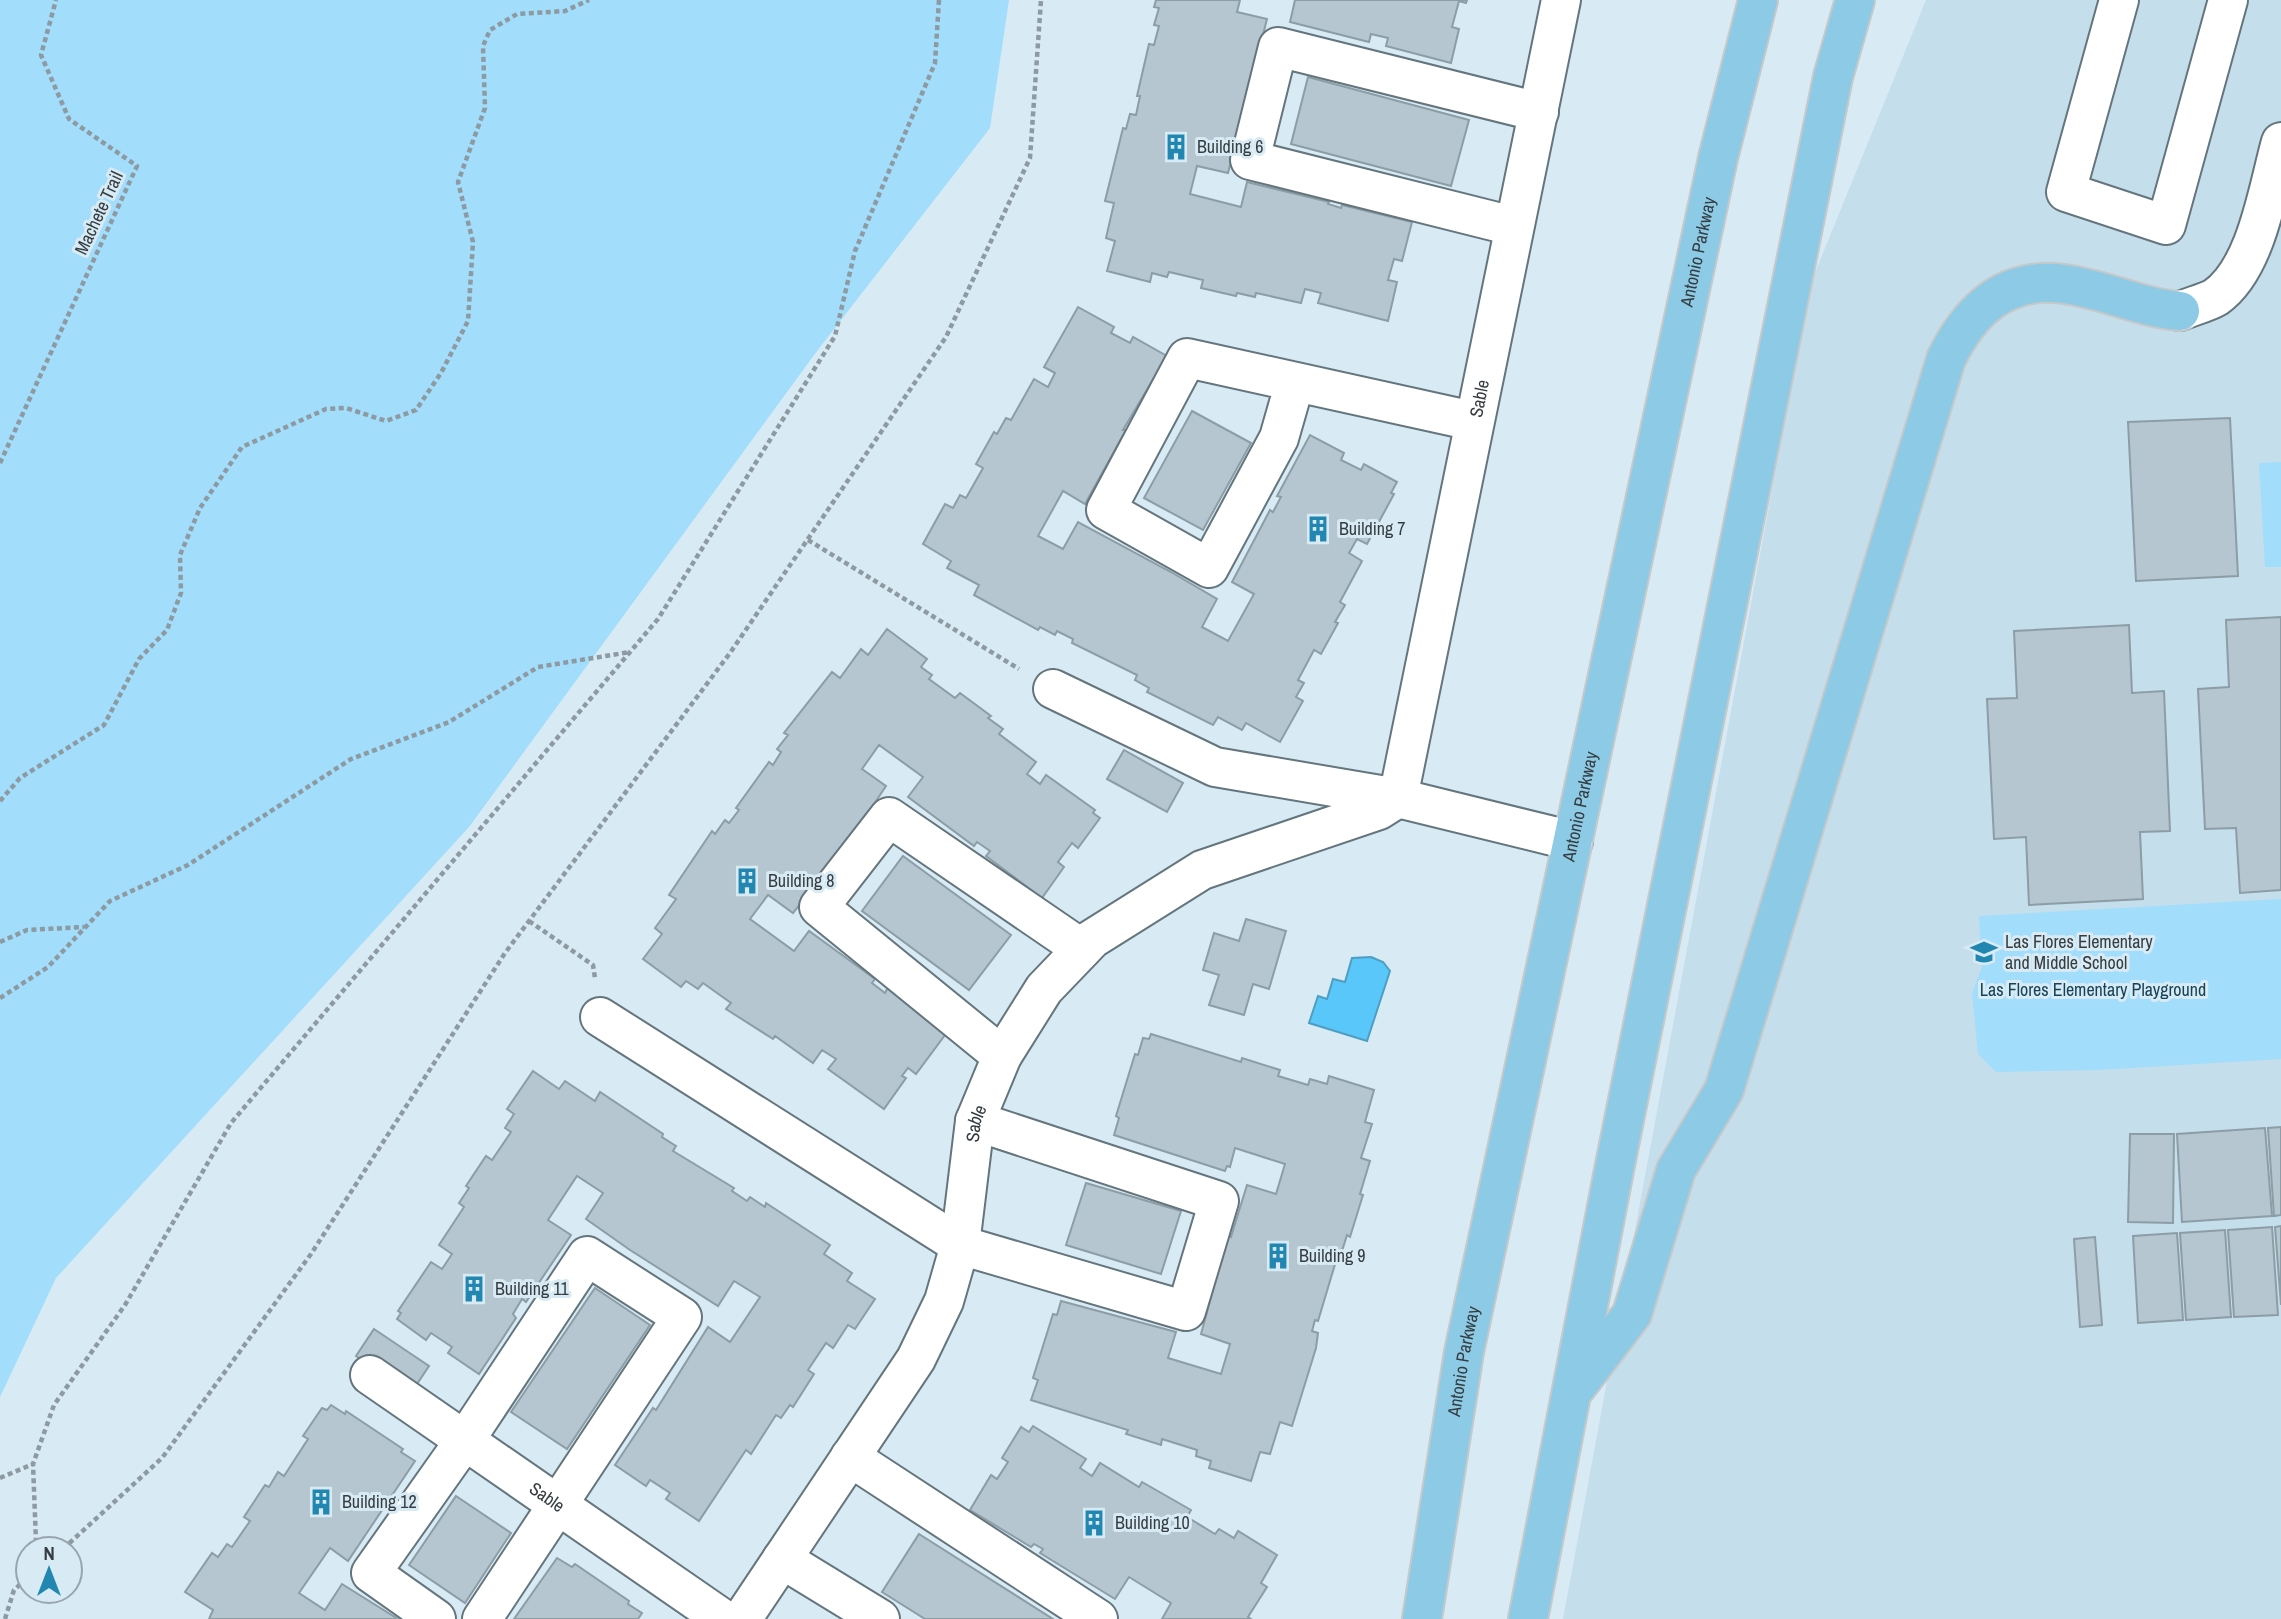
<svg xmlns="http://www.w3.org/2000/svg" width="2281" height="1619" font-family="'Archivo Narrow',sans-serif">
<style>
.built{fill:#c5deec}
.green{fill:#a2ddfb}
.water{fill:#59c7f9;stroke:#4e9ec2;stroke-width:2}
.building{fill:#b5c6d0;stroke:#8c9da6;stroke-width:2}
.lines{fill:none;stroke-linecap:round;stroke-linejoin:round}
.minor-casing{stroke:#64757d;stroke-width:42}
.major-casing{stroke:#c6c9ca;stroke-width:42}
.path{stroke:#8d9aa1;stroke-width:4.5;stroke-dasharray:5 3.5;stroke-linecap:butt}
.minor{stroke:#fff;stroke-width:38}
.major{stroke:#8dcae5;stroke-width:38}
.labels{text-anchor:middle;stroke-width:6;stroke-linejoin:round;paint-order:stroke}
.poi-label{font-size:18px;fill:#353d40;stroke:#d8eaf4;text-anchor:start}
.street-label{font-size:18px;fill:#353d40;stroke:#d8eaf4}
.park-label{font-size:18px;fill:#144357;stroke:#d8eaf4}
</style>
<rect width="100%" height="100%" fill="#d8eaf4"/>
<path class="built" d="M1926,0H2281V1619H1563L1810,285Z"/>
<g class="green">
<path d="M0,0H1009L990,128L817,351L469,827L56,1278L0,1397Z"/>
<path d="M2281,462V567H2265L2259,463Z"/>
<path d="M2281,899V1059L2098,1070L1996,1072L1978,1054L1972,993L1982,967L1979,916Z"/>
</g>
<path class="water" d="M1371,957L1383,962L1390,971L1367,1041L1309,1023L1318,996L1327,999L1333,979L1345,982L1352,958Z"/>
<g class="building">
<path d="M1156,0H1240L1237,12L1267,19L1228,173L1197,166L1190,194L1241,207L1247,182L1329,202L1328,204L1341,208L1342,205L1412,222L1402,261L1394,259L1388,280L1397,282L1388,321L1318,303L1321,293L1305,289L1301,303L1256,293L1255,297L1237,293L1236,296L1201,288L1203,280L1169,272L1167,277L1152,273L1150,282L1107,271L1115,241L1106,238L1114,203L1105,201L1123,128L1126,129L1130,114L1136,115L1140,96H1137L1149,44L1154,45L1159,26L1154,25L1159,8L1154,7Z"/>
<path d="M1295,0H1467L1466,3L1459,1L1452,27L1459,29L1451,63L1386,46L1388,38L1371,34L1369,42L1290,22Z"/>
<path d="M1308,77L1469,120L1451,186L1291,144Z"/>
<path d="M1078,307L1114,327L1111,333L1130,343L1133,337L1167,356L1123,430H1126L1085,504L1063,491L1038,536L1063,549L1078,522L1171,572L1217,599L1202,627L1228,641L1254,594L1232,582L1270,510L1273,512L1281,497L1277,496L1310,435L1344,453L1341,460L1361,470L1364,464L1397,482L1391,493L1394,494L1367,544L1357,539L1349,553L1362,561L1340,602L1345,605L1335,622L1338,623L1321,654L1314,650L1298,680L1304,683L1296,697L1303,701L1280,742L1246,723L1242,730L1218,717L1213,725L1147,692L1149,688L1135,680L1137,675L1072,643L1073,639L1057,631L1055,635L1040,627L1038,630L974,595L979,585L947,568L951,561L923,544L945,504L953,508L960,495L966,498L983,468L976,464L994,432L997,434L1006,418L1011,420L1034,379L1048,387L1055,373L1044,367Z"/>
<path d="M1192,411L1251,443L1203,530L1144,498Z"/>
<path d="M2230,418L2238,576L2136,581L2128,422Z"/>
<path d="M2281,617V890L2240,893L2236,828L2205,829L2198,689L2229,687L2226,620Z"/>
<path d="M2129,625L2132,693L2164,691L2170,831L2140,832L2143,899L2029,905L2026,837L1994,839L1987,699L2017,698L2014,631Z"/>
<path d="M887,629L927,659L921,667L932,675L929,679L955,698L960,693L991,716L988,718L1003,729L999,734L1036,762L1027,774L1040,784L1046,775L1095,810L1093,813L1100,818L1078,848L1072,843L1058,862L1064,867L1042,898L986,856L990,851L977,842L974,846L908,797L923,777L879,745L862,769L886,786L854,834L793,913L768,895L750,919L794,951L809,931L875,979L872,983L885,993L888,987L948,1031L916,1074L908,1068L902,1076L906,1078L884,1109L828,1069L836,1059L822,1050L813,1063L775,1036L773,1039L726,1009L731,1003L703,983L698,989L686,981L681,987L643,959L662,934L655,928L676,899L669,895L712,831L715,834L725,820L729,823L739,810L736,808L769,762L773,765L781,752L777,749L788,735L784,733L832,672L840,678L861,649L868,655Z"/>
<path d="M1124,750L1183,783L1167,812L1107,779Z"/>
<path d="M903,856L1011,935L969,990L862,911Z"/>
<path d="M1246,919L1286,931L1269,989L1253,984L1244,1015L1209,1005L1219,975L1203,970L1214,933L1239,941Z"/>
<path d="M1151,1034L1241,1062L1242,1058L1280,1070L1278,1076L1308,1085L1310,1079L1327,1084L1329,1076L1374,1090L1365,1122L1372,1124L1361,1158L1370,1161L1360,1194L1363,1195L1350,1237L1347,1235L1342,1251L1336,1250L1333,1260L1336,1261L1318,1321L1315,1320L1312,1331L1318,1333L1316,1348L1292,1426L1280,1422L1270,1454L1260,1452L1251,1481L1209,1468L1211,1461L1196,1456L1197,1450L1162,1439L1161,1445L1126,1434L1128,1430L1031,1400L1038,1380L1033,1378L1053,1314L1057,1315L1061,1301L1176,1332L1168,1358L1221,1374L1230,1344L1201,1334L1228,1235L1231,1237L1247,1185L1276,1194L1285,1164L1235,1148L1230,1167L1227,1166L1225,1171L1114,1135L1119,1118L1116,1116L1135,1054L1138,1055L1143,1038L1149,1039Z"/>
<path d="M533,1071L559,1089L565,1081L595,1101L600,1092L663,1134L662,1137L676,1146L673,1151L734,1188L732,1191L747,1201L750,1197L765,1207L766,1203L830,1245L824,1254L852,1273L847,1281L875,1299L855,1329L848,1325L833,1348L826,1343L808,1370L814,1374L793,1407L790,1405L781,1418L776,1415L751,1454L746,1450L699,1521L666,1499L670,1493L650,1480L646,1486L615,1465L653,1408L656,1410L708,1327L730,1342L760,1297L734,1281L718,1306L630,1250L586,1219L603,1193L577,1176L548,1220L571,1235L526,1302L522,1299L513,1314L516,1318L479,1374L448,1353L452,1347L431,1333L426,1340L397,1319L401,1313L398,1311L431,1262L442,1269L452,1254L439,1245L464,1207L459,1203L469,1188L466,1186L486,1156L492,1160L511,1132L505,1128L514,1114L507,1109Z"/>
<path d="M2281,1127V1215L2274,1216L2268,1128Z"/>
<path d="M2265,1128L2272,1216L2182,1222L2177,1134Z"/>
<path d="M2130,1134H2174L2173,1223L2128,1222Z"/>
<path d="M1086,1183L1181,1211L1161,1274L1066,1245Z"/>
<path d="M2281,1226V1305L2275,1227Z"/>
<path d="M2272,1227L2278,1315L2234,1317L2228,1230Z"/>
<path d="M2225,1230L2231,1317L2186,1320L2180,1233Z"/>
<path d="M2177,1233L2183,1320L2138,1323L2133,1236Z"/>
<path d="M2095,1237L2102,1325L2080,1327L2074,1239Z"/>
<path d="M595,1288L650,1325L567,1449L511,1412Z"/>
<path d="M374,1329L429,1366L411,1393L356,1356Z"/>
<path d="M331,1405L345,1414L346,1411L403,1449L401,1452L415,1461L348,1561L330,1548L299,1593L325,1610L342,1584L398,1619H209L213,1610L185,1592L212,1553L218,1557L227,1544L232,1547L250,1521L244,1517L265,1485L269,1487L278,1472L284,1476L308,1439L303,1436L322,1408L327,1410Z"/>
<path d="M1033,1426L1086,1459L1080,1468L1092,1476L1100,1463L1139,1487L1142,1482L1191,1510L1187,1517L1215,1534L1219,1529L1234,1538L1238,1531L1277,1555L1261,1583L1267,1587L1248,1617L1251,1619H1162L1171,1603L1129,1577L1115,1599L1040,1553L1043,1549L1034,1544L1031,1547L970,1510L991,1475L997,1479L1008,1462L1002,1458L1021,1427L1029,1432Z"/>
<path d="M456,1496L511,1533L465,1603L409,1565Z"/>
<path d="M919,1534L1053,1619H925L882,1592Z"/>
<path d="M557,1558L572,1567L575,1564L629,1601L628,1604L642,1613L638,1619H514Z"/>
</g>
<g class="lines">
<g class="minor-casing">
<g id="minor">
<path d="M2119,0L2066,192L2166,225L2228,0"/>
<path d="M1513,226L1250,160L1278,47L1539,112"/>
<path d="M2180,311C2192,306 2206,303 2216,297C2257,268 2268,188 2281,142"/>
<path d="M1295,382L1279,438L1209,568L1106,510L1187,358L1473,421"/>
<path d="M1053,689L1215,767L1398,798L1573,841"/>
<path d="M600,1017L960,1245L1186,1311L1219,1201L975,1121"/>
<path d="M1002,1056L819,907L889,817L1082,949"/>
<path id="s1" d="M370,1375L723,1619"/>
<path d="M850,1457L1098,1619"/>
<path d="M782,1559L880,1619"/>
<path d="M436,1619L371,1573L465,1440L587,1256L682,1317L482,1619"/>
<path id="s2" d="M742,1619L916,1359L944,1301L960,1245L975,1121L1002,1056L1044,989L1092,939L1202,870L1379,810L1398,798L1561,0"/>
</g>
</g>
<g class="major-casing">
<g id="major">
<path d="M1577,1386L1632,1314L1676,1170L1724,1090L1946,359C1970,310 2005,276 2064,284C2104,289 2140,308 2180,311"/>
<path id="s3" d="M1422,1619L1464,1352L1718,158L1758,0"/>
<path d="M1528,1619L1615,1165L1833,77L1855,0"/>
</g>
</g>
<g class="path">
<path d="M0,463L137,166L69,119L41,55L56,0"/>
<path d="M808,540L1019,669"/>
<path d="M0,801L20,778L104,725L139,659L167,630L181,593L180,555L200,508L242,447L326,409L346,408L386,421L416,410L441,373L468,321L473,242L458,182L485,108L483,46L490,30L517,14L565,11L589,0"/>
<path d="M529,921L593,965L595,978"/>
<path d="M0,942L27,930L84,927"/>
<path d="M0,998L48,967L110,901L188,865L351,759L449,722L538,667L630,652"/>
<path d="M0,1478L33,1464"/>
<path d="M42,1549L36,1542L33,1464L54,1405L125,1305L231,1123L658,619L835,336L855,251L935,63L939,0"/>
<path d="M63,1549L162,1458L311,1254L505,953L730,653L946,337L1030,158L1041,0"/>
<path d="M5,1619L14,1590L28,1577"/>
</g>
<use href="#minor" class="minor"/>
<use href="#major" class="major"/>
</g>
<defs>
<g id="building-bare" transform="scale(2.1)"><path d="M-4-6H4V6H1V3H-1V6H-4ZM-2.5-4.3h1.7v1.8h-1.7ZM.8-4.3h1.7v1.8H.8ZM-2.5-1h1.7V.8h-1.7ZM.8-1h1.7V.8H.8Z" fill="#2187b0" stroke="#d8eaf4" stroke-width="2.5" paint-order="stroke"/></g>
<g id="school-bare" transform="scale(2.1)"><path d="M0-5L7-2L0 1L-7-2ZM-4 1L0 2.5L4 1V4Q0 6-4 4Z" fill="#2187b0" stroke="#d8eaf4" stroke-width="2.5" paint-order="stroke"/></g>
</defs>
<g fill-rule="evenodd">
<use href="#building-bare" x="1176" y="147"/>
<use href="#building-bare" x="1318" y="529"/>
<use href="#building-bare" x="747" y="881"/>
<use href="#school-bare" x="1984" y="952"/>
<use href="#building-bare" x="1278" y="1256"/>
<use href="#building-bare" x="474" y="1289"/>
<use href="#building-bare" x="321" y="1502"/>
<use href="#building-bare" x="1094" y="1523"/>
</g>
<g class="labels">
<g class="poi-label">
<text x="1197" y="153">Building 6</text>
<text x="1339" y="535">Building 7</text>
<text x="768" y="887">Building 8</text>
<text x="2005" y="948">Las Flores Elementary<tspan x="2005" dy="21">and Middle School</tspan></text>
<text x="1299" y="1262">Building 9</text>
<text x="495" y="1295">Building 11</text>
<text x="342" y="1508">Building 12</text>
<text x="1115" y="1529">Building 10</text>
</g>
<g class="street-label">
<text transform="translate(99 213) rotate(-65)" y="6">Machete Trail</text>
<text dy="6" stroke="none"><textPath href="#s3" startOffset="1395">Antonio Parkway</textPath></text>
<text dy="6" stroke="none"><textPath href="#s2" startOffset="1526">Sable</textPath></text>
<text dy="6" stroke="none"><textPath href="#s3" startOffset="828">Antonio Parkway</textPath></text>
<text dy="6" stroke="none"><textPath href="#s2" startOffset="558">Sable</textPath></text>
<text dy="6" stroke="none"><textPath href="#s3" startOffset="261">Antonio Parkway</textPath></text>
<text dy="6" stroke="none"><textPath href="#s1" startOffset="215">Sable</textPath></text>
</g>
<g class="park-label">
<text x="2093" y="996">Las Flores Elementary Playground</text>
</g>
</g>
<g transform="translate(49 1570)"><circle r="33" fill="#d8eaf4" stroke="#97a5ac" stroke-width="2"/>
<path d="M0-5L12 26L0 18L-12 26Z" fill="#2187b0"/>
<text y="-10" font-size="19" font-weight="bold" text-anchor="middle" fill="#353d40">N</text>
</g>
</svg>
